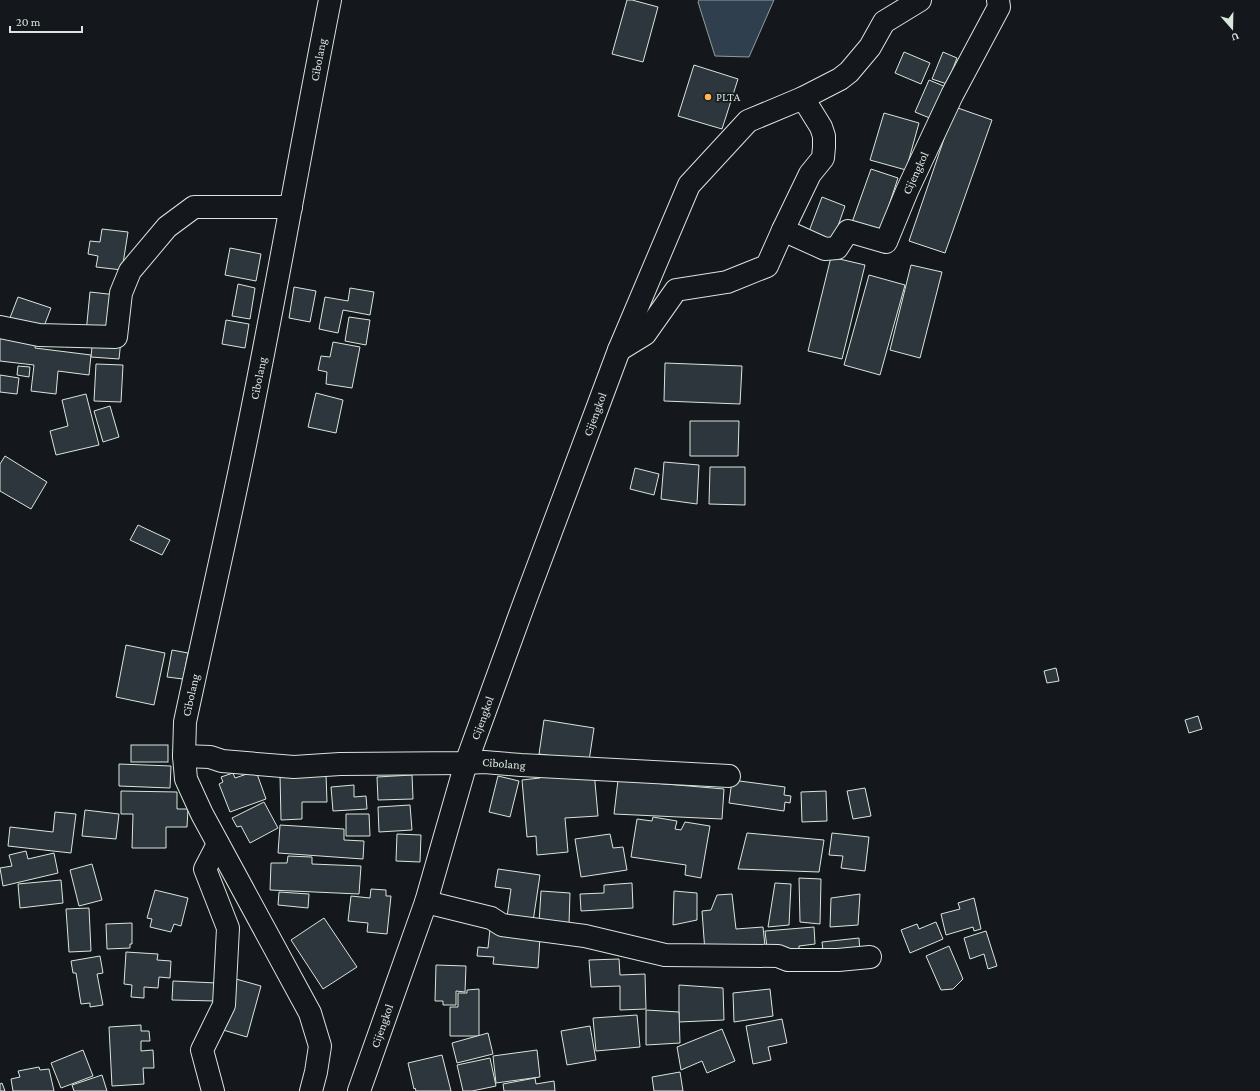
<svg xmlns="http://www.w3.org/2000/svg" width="1260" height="1091" font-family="'Crimson Pro',serif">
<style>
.water{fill:#2f3f4d;stroke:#939e99}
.building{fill:#2c363c;stroke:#d8e6dc}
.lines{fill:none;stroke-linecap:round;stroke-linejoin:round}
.minor-casing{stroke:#d8e6dc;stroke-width:24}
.minor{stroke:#14181c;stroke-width:22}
.poi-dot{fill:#ffb74d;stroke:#14181c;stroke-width:1.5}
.labels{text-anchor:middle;stroke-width:3;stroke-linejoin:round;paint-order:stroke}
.street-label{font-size:12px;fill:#d8e6dc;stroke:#14181c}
.poi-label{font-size:12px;fill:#d8e6dc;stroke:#14181c;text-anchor:start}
</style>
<rect width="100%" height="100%" fill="#14181c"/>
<path class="water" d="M699,0H774L749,57L715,56L698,2Z"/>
<g class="building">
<path d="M627,0H632L658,7L643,62L612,54Z"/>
<path d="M904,52L930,63L921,84L895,73Z"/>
<path d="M943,52L957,58L947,84L932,79Z"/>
<path d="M694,65L738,79L722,129L678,116Z"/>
<path d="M929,80L946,87L932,119L915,112Z"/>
<path d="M955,107L992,120L945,253L909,241Z"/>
<path d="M884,113L919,123L906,170L870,160Z"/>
<path d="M871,169L898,178L878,238L850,228Z"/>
<path d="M822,197L845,206L831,246L808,234Z"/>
<path d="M102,229L128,232L122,270L96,267L98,256L88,254L90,241L100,242Z"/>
<path d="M230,248L261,254L256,281L225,275Z"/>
<path d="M831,257L865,265L842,359L808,351Z"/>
<path d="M911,265L942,272L920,358L890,350Z"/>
<path d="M869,275L905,285L880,375L844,365Z"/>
<path d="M238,284L255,288L250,319L232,316Z"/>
<path d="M294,287L316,291L310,322L289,318Z"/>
<path d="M350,288L374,292L370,315L343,310L338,333L319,329L325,297L348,301Z"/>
<path d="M90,292L117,295L114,335L86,333Z"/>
<path d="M18,297L51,308L41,334L8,323Z"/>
<path d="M349,317L370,320L366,345L345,341Z"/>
<path d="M226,320L249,324L245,348L222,344Z"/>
<path d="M0,333L36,337L35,348L91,355L89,375L58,371L56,394L31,391L34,365L0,361Z"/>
<path d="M93,337L121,340L119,359L91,357Z"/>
<path d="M333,342L360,347L352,388L326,384L327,372L318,370L321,356L330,357Z"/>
<path d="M665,363L742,366L740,404L664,401Z"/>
<path d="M96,364L123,365L121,402L94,401Z"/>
<path d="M18,366L30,367L29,377L17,375Z"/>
<path d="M0,375L19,378L17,394L0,392Z"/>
<path d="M316,393L343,400L336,433L308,427Z"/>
<path d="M86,394L99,445L56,455L50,431L68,426L62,400Z"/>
<path d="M110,406L119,437L103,442L94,411Z"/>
<path d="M690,421H739L738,456H690Z"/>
<path d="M5,456L47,482L31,509L0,491V464Z"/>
<path d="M664,462L699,465L697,504L661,499Z"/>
<path d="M710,467H745V505L709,504Z"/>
<path d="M635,468L659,474L654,495L630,489Z"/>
<path d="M138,525L170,540L162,555L130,540Z"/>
<path d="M126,645L165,653L154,705L116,697Z"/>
<path d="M172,650L188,653L183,679L167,677Z"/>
<path d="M1056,668L1059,681L1047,683L1044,671Z"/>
<path d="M1198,716L1202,729L1189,733L1185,720Z"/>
<path d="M544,720L594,728L589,761L539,754Z"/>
<rect x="131" y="745" width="37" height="17"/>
<path d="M119,764L171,766L170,788L119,786Z"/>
<path d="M256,771L266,799L230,812L219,784L223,782L221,777L233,773L235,778Z"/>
<path d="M594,771L598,816L565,818L568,852L537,855L536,836L527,837L522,780L540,778V772Z"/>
<path d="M326,774L327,802H302V819L281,820L280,775Z"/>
<path d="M412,775L413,799L378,800L377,777Z"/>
<path d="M498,776L519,781L510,817L489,812Z"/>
<path d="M618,780L724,789L722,819L614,814Z"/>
<path d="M732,780L785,787L784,795L791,796L790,803L785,802L784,811L729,803Z"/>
<path d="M354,785V797L366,796L367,809L333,811L331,787Z"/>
<path d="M865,788L871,816L853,819L847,791Z"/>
<path d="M121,791L177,792V809H188L187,827H166V848H132L133,814H121Z"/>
<path d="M826,791L827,821L802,822L801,792Z"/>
<path d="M264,802L278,828L250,843L241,826L237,827L232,818Z"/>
<path d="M410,805L412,830L379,832L378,807Z"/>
<path d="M85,810L119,814L116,839L82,836Z"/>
<path d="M55,812L76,814L71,853L8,846L10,827L53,832Z"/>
<path d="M346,814H369L370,836H346Z"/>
<path d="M653,817L677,821L675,829L681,830L685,822L710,826L701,878L685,875L686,865L631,857L637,819L652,821Z"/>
<path d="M280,825L344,829V840L364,841L363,859L278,853Z"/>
<path d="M747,833L824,840L819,872L738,869Z"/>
<path d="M832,833L869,837L865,871L841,868L843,856L829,855Z"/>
<path d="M397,834L421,835L420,862L396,861Z"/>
<path d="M610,834L613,848L623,847L627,870L581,877L575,839Z"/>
<path d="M26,851L28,859L54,853L58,873L3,886L0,868L12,866L9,855Z"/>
<path d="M288,856L312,857V864L361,866L359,894L270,890L271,863H287Z"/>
<path d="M92,864L102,900L79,906L70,870Z"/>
<path d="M498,869L540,875L532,928L506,924L511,889L495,887Z"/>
<path d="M799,878L821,879L820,924L800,922Z"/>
<path d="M61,880L63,903L20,908L18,884Z"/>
<path d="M632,883L633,908L581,911L580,894L604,893V885Z"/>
<path d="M775,883L791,884L789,925L768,927Z"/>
<path d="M371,889L386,890V896H391L387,934L367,932L368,923L348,921L351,896L370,898Z"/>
<path d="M155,890L188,898L181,926L174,924L171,932L150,927L152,919L147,918Z"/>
<path d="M541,891L570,893L569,924L539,923Z"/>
<path d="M674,891L697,893V920L673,925Z"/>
<path d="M279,892L309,894L308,908L278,905Z"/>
<path d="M732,894L736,929L763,927L765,946L705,952L702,911L711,910L717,895Z"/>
<path d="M860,894L858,925L830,927L831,898Z"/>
<path d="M974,898L981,929L974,931L973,927L946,935L941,914L960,909L958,903Z"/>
<path d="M89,908L91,951L69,952L66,909Z"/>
<path d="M324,918L357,967L323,989L291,940Z"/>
<path d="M936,922L943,939L910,953L901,930L917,924L919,929Z"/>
<path d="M132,923V944H130V948L107,949L106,924Z"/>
<path d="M814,927L815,944L799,946V953L767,948L765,931Z"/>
<path d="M490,929L540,937L538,968L493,964L494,957L477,956L478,947L488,948Z"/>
<path d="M986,931L997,966L988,969L984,954L970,959L964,938Z"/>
<path d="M859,938L860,954L824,960L822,942Z"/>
<path d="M949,946L963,979L953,989L941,990L926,956Z"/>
<path d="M126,952L158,954L157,960L171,961L170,978L159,977L158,988L144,987V998L131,997L132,985L124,984Z"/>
<path d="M100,956L103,973L97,974L103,1005L90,1007V1003L81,1004L76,973H73L71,961Z"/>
<path d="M619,959L620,975L645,974L646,1009L620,1010V986L591,987L589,960Z"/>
<path d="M436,965L466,966L465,992L456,991V1005H443V1001H435Z"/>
<path d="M236,979L261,986L247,1037L223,1030Z"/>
<path d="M173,981L217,983L216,1001L172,1000Z"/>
<path d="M679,985L723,988L724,1020L679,1022Z"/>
<path d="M479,989V1036H450V1007H458V993H467V990Z"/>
<path d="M770,989L773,1016L734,1022L733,993Z"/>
<path d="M646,1010L679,1012L680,1043L646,1045Z"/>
<path d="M637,1015L640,1047L596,1051L593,1018Z"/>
<path d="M782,1019L787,1043L768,1047L771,1060L753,1064L746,1026Z"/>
<path d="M141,1025V1031H149L150,1041H141V1051L153,1050L154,1068H143L144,1084L112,1086L109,1027Z"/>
<path d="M590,1026L596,1060L567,1065L561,1031Z"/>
<path d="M722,1029L735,1061L707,1073L702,1061L681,1070L677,1047Z"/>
<path d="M488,1033L493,1054L457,1063L452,1043Z"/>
<path d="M83,1050L93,1076L61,1088L51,1063Z"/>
<path d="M537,1050L540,1077L496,1083L493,1056Z"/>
<path d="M442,1055L451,1091H416L415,1088L414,1089L408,1063Z"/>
<path d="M490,1058L496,1086L472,1091H463L457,1065Z"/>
<path d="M39,1067L40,1070L49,1069L54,1091H13L11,1079L20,1077L18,1071Z"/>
<path d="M680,1072L683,1091H654L652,1077Z"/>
<path d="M102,1075L107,1091H74L72,1085Z"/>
<path d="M535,1078L536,1084L554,1081L555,1091H504L503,1084Z"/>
<path d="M2,1083L5,1091H0V1084Z"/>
</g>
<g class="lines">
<g class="minor-casing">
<g id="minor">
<path id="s1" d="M783,230L825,249L837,248L848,231L886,242L907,191L952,95L999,7L998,0"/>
<path d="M0,327L39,335L116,337L121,293L130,271L167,227L194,207H291"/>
<path d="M619,350L645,334L676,290L727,282L767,266L783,230L810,174L823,158L824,147V136L821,127L803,98"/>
<path id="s2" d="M184,756L210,757L222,761L294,767L340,764L466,763L484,762L521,765L729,776"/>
<path d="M426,902L491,918L502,925L585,936L665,955L778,956L788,960H838L870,957"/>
<path d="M213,1091L202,1050L224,1005L228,928L205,869L218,844"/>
<path id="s3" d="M311,1091L316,1072L320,1046L310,1013L202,814L186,779L184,756L185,722C205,628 227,534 246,440C276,294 301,146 330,0"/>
<path id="s4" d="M359,1091L426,902L466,763L525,601L619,350L689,185L748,121L803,98L840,79L849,72L870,47L884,22L920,0"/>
</g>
</g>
<use href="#minor" class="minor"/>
</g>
<circle class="poi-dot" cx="708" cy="97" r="4"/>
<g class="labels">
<g class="street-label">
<text dy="4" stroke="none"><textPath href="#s3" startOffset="1078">Cibolang</textPath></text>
<text dy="4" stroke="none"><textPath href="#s1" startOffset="193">Cijengkol</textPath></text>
<text dy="4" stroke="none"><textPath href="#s3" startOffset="754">Cibolang</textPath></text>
<text dy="4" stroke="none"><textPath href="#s4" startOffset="717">Cijengkol</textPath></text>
<text dy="4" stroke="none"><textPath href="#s3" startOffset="430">Cibolang</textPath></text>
<text dy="4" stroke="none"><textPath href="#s4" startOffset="393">Cijengkol</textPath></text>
<text dy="4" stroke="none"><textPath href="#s2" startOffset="321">Cibolang</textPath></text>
<text dy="4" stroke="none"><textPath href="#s4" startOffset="69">Cijengkol</textPath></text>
</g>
<g class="poi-label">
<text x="716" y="101">PLTA</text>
</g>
</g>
<g transform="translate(1232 28) rotate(160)" stroke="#14181c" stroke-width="3" paint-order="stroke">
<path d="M0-3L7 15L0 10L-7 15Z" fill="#d8e6dc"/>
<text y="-6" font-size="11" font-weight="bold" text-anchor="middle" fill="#d8e6dc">U</text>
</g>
<path d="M10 26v6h72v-6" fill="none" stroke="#d8e6dc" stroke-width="2"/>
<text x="16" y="26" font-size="12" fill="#d8e6dc" stroke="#14181c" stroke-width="3" paint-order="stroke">20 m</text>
</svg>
